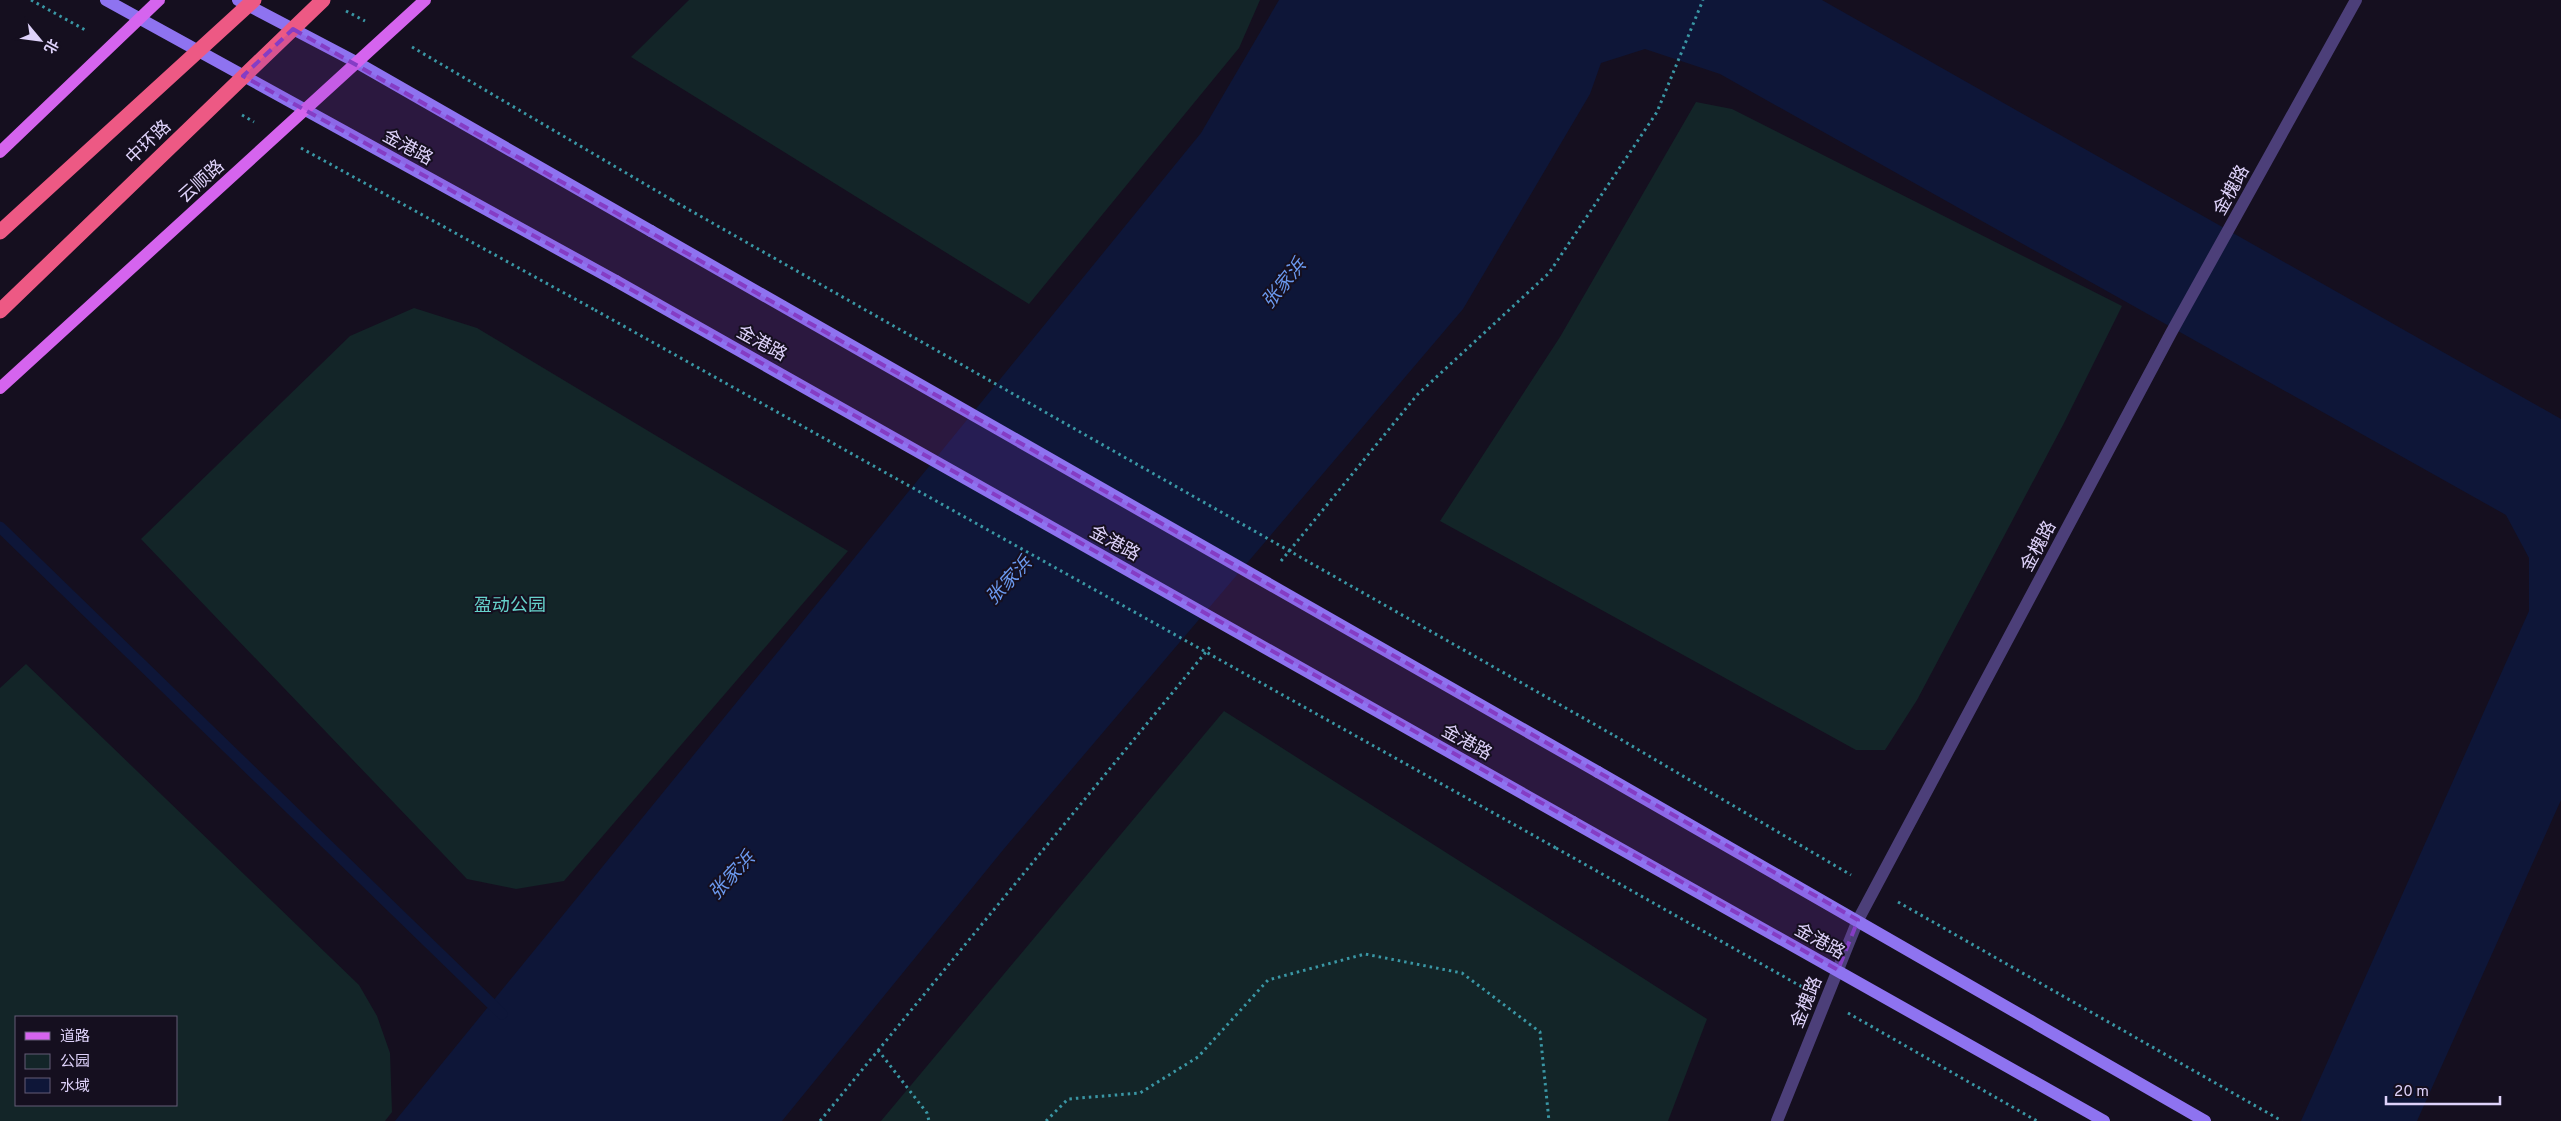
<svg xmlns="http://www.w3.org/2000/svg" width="2561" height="1121" font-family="Overpass,'Noto Sans SC',sans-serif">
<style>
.green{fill:#132528;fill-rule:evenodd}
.water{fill:#0e1638}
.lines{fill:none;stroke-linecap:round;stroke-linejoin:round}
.stream{stroke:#0e1638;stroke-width:11}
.path{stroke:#3a97a5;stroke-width:3;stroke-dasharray:2.5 4;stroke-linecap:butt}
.street{stroke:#4c3f79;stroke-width:12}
.secondary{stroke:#8e73f0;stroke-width:12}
.primary{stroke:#d564ee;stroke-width:12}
.path-bridge{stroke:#3a97a5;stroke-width:3;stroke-dasharray:2.5 4;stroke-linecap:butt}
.secondary-bridge{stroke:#8e73f0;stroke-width:12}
.highway-bridge{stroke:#ed5984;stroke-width:15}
.marked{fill:#853dc5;fill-opacity:0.2;stroke:#853dc5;stroke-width:4;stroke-dasharray:10 6;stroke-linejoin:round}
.labels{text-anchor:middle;stroke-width:4;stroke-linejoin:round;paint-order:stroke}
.street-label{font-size:18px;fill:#ded2fa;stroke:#150f1f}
.park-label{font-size:18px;fill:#66d2cb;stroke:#150f1f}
.water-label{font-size:19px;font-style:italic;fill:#6b99ef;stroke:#150f1f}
</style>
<rect width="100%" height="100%" fill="#150f1f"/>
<g class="green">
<path d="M689,0H1260L1239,48L1029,304L631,57Z"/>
<path d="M1696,102L1732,109L2122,306L2063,425L1917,700L1885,750H1856L1440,521L1560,337Z"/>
<path d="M414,308L477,328L848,551L564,881L516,889L467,879L141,539L350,336Z"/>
<path d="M26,664L359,985L377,1016L390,1053L392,1112L385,1121H0V688ZM16,1017H176V1105H16Z"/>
<path d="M1224,711L1707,1019L1668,1121H881Z"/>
</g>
<path class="water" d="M1279,0H1822L2561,419V800L2417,1121H2301L2529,611V558L2506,515L1720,74L1645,49L1601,63L1590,94L1463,309L1003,850L782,1121H395L1201,133Z"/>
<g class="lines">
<path class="stream" d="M0,527L502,1014"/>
<g class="path">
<path d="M31,0L87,31"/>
<path d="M346,11L365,21"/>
<path d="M412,47L672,200"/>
<path d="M242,115L254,122"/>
<path d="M301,148L595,310"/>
<path d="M1281,561L1417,395L1549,273L1657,112L1703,0"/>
<path d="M1615,736L1851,875"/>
<path d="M1556,848L1804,988"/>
<path d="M1898,902L2282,1121"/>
<path d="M1848,1013L2037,1121"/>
<path d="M878,1050L927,1113L929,1121"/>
<path d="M820,1121L1210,647"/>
<path d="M1046,1121L1068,1099L1140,1093L1198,1057L1268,980L1365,954L1462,973L1540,1032L1549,1121"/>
</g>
<path class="street" d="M1777,1121L1858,920L2171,333L2356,0"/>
<g class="secondary">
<path d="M106,0L616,281"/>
<path d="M238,0L356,62L651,231"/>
<path d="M1598,772L2205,1121"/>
<path d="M1573,822L2104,1121"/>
</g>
<g class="primary">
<path d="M0,152L159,0"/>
<path d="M0,388L425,0"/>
</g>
<g class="path-bridge">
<path d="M672,200L1615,736"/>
<path d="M595,310L1556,848"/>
</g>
<g class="secondary-bridge">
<path d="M651,231L1598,772"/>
<path d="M616,281L1573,822"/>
</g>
<g class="highway-bridge">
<path d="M0,232L254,0"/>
<path d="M0,311L323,0"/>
</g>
</g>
<path class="marked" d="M293,29L1858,920L1838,970L616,281L243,76Z"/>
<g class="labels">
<g class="street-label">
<text transform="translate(148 142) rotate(-44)" y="6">中环路</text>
<text transform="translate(408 147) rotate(29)" y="6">金港路</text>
<text transform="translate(201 181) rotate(-42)" y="6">云顺路</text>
<text transform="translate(2231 190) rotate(-61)" y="6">金槐路</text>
<text transform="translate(762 343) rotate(29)" y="6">金港路</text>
<text transform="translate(1115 543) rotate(29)" y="6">金港路</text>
<text transform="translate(2038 546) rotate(-62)" y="6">金槐路</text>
<text transform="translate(1467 742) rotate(29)" y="6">金港路</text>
<text transform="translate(1820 941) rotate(29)" y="6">金港路</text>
<text transform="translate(1806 1002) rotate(-68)" y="6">金槐路</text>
</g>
<g class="park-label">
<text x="510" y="611">盈动公园</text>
</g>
<g class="water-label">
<text transform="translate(1283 283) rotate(-51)" y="7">张家浜</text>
<text transform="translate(1008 580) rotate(-47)" y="7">张家浜</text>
<text transform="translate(731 875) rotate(-47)" y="7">张家浜</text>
</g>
</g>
<rect x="15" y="1016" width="162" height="90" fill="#150f1f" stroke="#655d77"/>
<rect x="25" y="1032" width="25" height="8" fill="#d564ee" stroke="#655d77"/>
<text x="60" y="1041" font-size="15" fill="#ded2fa">道路</text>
<rect x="25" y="1054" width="25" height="15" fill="#132528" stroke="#655d77"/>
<text x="60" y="1066" font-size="15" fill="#ded2fa">公园</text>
<rect x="25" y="1078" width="25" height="15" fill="#0e1638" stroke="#655d77"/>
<text x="60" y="1091" font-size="15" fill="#ded2fa">水域</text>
<g transform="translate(40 40) rotate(119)" stroke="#150f1f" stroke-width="4" paint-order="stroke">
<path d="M0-4L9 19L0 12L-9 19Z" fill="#ded2fa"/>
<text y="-8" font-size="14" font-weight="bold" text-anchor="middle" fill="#ded2fa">北</text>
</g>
<path d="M2386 1096v8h114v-8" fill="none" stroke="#ded2fa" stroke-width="2.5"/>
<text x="2394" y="1096" font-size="15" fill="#ded2fa" stroke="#150f1f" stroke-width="4" paint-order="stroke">20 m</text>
</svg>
